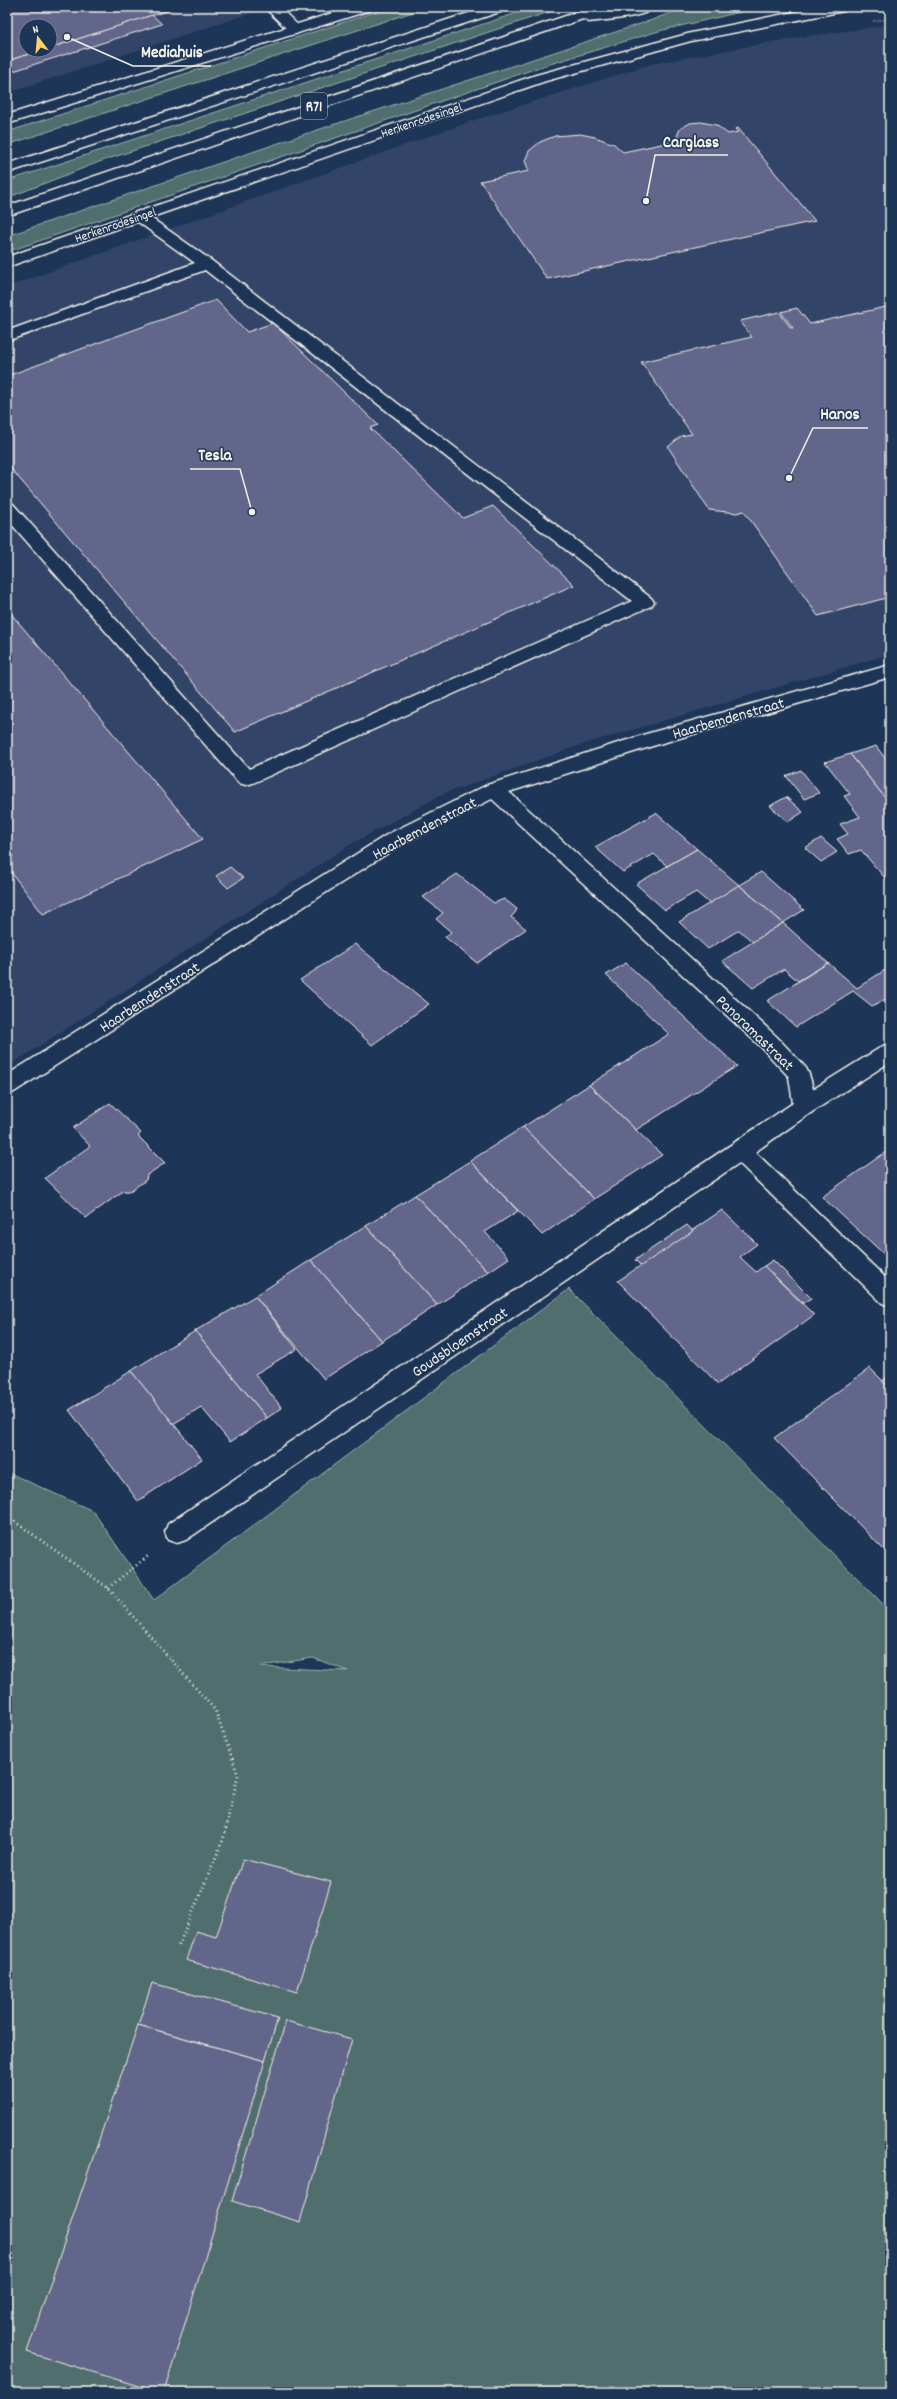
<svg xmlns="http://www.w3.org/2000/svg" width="897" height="2399" font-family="Dekko,sans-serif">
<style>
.built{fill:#324467;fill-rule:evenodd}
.green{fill:#4f6e6d;stroke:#a2b0aa;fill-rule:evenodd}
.building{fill:#64668b;stroke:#f4f1e8}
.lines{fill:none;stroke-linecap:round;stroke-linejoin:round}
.service-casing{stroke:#f4f1e8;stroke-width:3}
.minor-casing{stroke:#f4f1e8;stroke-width:3}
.tertiary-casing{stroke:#f4f1e8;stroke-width:3}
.trunk-casing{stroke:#f4f1e8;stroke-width:3}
.path-far1{stroke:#f4f1e8;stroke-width:2;stroke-dasharray:0.5 2;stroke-linecap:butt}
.path{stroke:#f4f1e8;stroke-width:3;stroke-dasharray:1 3.5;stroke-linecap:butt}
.service{fill:#1d3557;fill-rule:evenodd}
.minor{fill:#1d3557;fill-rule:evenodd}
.tertiary{fill:#1d3557;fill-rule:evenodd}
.trunk{fill:#1d3557;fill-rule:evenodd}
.labels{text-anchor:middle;stroke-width:3;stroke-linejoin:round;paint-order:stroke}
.far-street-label{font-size:13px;fill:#f4f1e8;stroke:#1d3557}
.shield{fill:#1d3557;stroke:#b4b9bc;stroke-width:1}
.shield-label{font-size:15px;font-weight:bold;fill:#f4f1e8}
.street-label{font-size:16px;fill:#f4f1e8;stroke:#1d3557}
.leader{fill:none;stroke:#f4f1e8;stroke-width:1.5}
.callout-dot{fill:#f4f1e8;stroke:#1d3557;stroke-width:1.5}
.callout-label{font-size:17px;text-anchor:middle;font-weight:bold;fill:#f4f1e8;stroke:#1d3557;stroke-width:3;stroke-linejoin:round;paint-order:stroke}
</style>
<rect width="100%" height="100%" fill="#1d3557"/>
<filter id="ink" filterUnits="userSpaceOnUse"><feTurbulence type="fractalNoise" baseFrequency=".025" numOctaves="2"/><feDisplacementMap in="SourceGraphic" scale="8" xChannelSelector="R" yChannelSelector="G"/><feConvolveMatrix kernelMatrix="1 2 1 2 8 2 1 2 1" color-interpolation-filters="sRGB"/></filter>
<g filter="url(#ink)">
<g class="built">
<path d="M7,7H270L7,93ZM26,26H50V50H26Z"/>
<path d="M890,25V654L581,745L443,794L353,843L7,1067V287L472,121L651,64L794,38Z"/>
</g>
<g class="green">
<path d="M390,7H428L7,145V132Z"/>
<path d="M535,7H564L99,162L7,198V181Z"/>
<path d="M685,7H762L659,31L537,68L7,252V236L299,136L652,20Z"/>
<path d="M569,1289L890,1611V2392H7V1472L93,1511L154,1600ZM313,1658L348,1671L262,1667V1666Z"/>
</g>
<g class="building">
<path d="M7,7H179L50,48V26H26V50H42L7,61Z"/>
<path d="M152,15L162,24L7,73V61L42,50H50V48Z"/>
<path d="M701,122L716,125L728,134L738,132L735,129L738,128L815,221L547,279L480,181L529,171L525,161L529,151L540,142L555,136L580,134L595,137L614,144L623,152L671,142L673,145L682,143L677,136L680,129L690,123Z"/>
<path d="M216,300L247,332L273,323L378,425L370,428L463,518L493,506L574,585L235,732L7,464V376Z"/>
<path d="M890,306V597L818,616L744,511L737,513L709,510L668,447L681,436L692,434L641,362L752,337L740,321L779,312L791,328H793L781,312L797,308L810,324Z"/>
<path d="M7,609L203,839L43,914L7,867Z"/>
<path d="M876,746L890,765V804L850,754Z"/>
<path d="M850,754L890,804V884L861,850L849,854L837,839L848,834L840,824L860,817L844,796L850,794L825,762Z"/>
<path d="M801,770L819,793L804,799L786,776Z"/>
<path d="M786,797L803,812L788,822L770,806Z"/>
<path d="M656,813L697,849L667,866L654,854L623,872L595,847Z"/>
<path d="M821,838L837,852L821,862L805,848Z"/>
<path d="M697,849L739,885L710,904L696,892L665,910L636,884Z"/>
<path d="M230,867L243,878L228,888L216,876Z"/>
<path d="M761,872L804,910L783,923L739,885Z"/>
<path d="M457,874L494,903L504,899L517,909L515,913L511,917L526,929L477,963L445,937L451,932L436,919L443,913L423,897Z"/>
<path d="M739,885L783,923L753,942L739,930L708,949L679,922Z"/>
<path d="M783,923L828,963L798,981L784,969L753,988L722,961Z"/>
<path d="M355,944L429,1004L372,1045L300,980Z"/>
<path d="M626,963L737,1066L636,1130L589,1085L669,1034L606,975Z"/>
<path d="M828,963L857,988L885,970L890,975V997L872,1006L853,991L796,1027L767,1001Z"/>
<path d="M589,1085L662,1155L594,1199L523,1127Z"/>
<path d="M110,1103L141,1133L138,1136L165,1163L147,1175L146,1180L130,1191H123L86,1218L45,1178L90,1146L73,1128Z"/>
<path d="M523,1127L594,1199L542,1235L470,1161Z"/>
<path d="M890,1149V1253L886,1256L822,1197Z"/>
<path d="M470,1161L518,1211L485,1232L509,1258L488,1272L415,1195Z"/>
<path d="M415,1195L488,1272L437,1305L366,1226Z"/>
<path d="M722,1210L757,1244L740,1257L756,1272L764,1266L814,1315L718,1384L618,1281Z"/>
<path d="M687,1225L693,1231L641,1266L635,1260Z"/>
<path d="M366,1226L437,1305L382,1341L311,1260Z"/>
<path d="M311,1260L382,1341L324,1379L255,1296Z"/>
<path d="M773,1260L811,1298L803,1303L764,1266Z"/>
<path d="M255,1296L297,1349L255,1374L282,1408L267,1418L195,1331Z"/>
<path d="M195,1331L267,1418L230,1442L201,1407L173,1424L131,1371Z"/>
<path d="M870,1368L890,1388L889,1555L774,1438Z"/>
<path d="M131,1371L202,1459L138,1501L69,1410Z"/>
<path d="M890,1375V1388L882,1381Z"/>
<path d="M243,1859L331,1882L297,1992L186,1960L196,1931L216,1937Z"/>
<path d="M152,1983L278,2018L265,2061L138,2025Z"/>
<path d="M286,2021L352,2039L300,2222L232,2201Z"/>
<path d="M138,2025L265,2061L164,2392H158L27,2352Z"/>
</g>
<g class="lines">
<g class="service-casing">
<g id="service">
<path d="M264,7H279L303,30L296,34L291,33Z"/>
<path d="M139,211L144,213L212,261L651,598L654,602L651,606L253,783L246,785L239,783L7,519V503L13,504L249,769L632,601L205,270L7,341V331L195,263L134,219L131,216L134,213Z"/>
<path d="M890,1044V1062L812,1112L804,1114L796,1112L793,1106L796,1100L883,1046Z"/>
</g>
</g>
<g class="minor-casing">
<path id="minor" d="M890,665V677L659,744L509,792L776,1036L806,1068C812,1079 817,1101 812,1112L755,1152L890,1282V1306L882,1303L739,1163L186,1540L177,1543L168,1540L165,1532L168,1524L793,1103L789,1077L762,1048L492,799L402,844L14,1092L7,1094V1075L388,834L487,785L646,734Z"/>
</g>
<g class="tertiary-casing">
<g id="tertiary">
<path d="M352,7H373L371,10L7,124V115Z"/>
<path d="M819,7H851L844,11L691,41L546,81L7,267V257L536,75L691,33Z"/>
</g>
</g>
<g class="trunk-casing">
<g id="trunk">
<path d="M487,7H508L506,10L7,173V164Z"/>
<path d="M592,7H612L605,11L634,7H654C646,18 603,20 589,22L583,19L7,216V206Z"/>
</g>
</g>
<path class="path-far1" d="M873,21L890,19"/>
<g class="path">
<path d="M7,1516L108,1588L215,1710L238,1775L223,1840L178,1947"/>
<path d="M108,1588L148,1556"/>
</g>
<use href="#service" class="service"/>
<use href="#minor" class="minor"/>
<use href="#tertiary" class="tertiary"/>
<use href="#trunk" class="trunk"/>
</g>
</g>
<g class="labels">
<g class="far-street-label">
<text transform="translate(421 119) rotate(-19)" y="5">Herkenrodesingel</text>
<text transform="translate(115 224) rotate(-19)" y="5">Herkenrodesingel</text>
</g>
<rect class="shield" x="301" y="93" width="26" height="26" rx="3"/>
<g class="shield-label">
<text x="314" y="111">R71</text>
</g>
<g class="street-label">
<text transform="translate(728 717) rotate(-16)" y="6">Haarbemdenstraat</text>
<text transform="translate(424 827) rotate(-28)" y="6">Haarbemdenstraat</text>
<text transform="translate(149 996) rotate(-33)" y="6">Haarbemdenstraat</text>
<text transform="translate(756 1032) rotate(44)" y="6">Panoramastraat</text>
<text transform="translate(459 1341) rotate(-34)" y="6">Goudsbloemstraat</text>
</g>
</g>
<path class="leader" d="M67 37L133 66H211M646 201L655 155H728M789 478L813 428H868M252 512L240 469H190"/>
<g class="callout-dot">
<circle cx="67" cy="37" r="4"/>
<circle cx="646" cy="201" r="4"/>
<circle cx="789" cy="478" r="4"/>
<circle cx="252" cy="512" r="4"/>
</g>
<g class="callout-label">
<text x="172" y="57">Mediahuis</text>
<text x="691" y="147">Carglass</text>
<text x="840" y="419">Hanos</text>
<text x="215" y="460">Tesla</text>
</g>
<rect width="897" height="2399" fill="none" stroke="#1d3557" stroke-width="24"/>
<rect x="12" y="12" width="873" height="2375" fill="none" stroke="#f4f1e8" stroke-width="1.5" filter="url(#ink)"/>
<g transform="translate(38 38) rotate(344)"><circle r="19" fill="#1d3557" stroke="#738091"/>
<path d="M0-3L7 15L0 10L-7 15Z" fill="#ffd166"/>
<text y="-6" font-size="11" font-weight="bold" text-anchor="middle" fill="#f4f1e8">N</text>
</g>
</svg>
